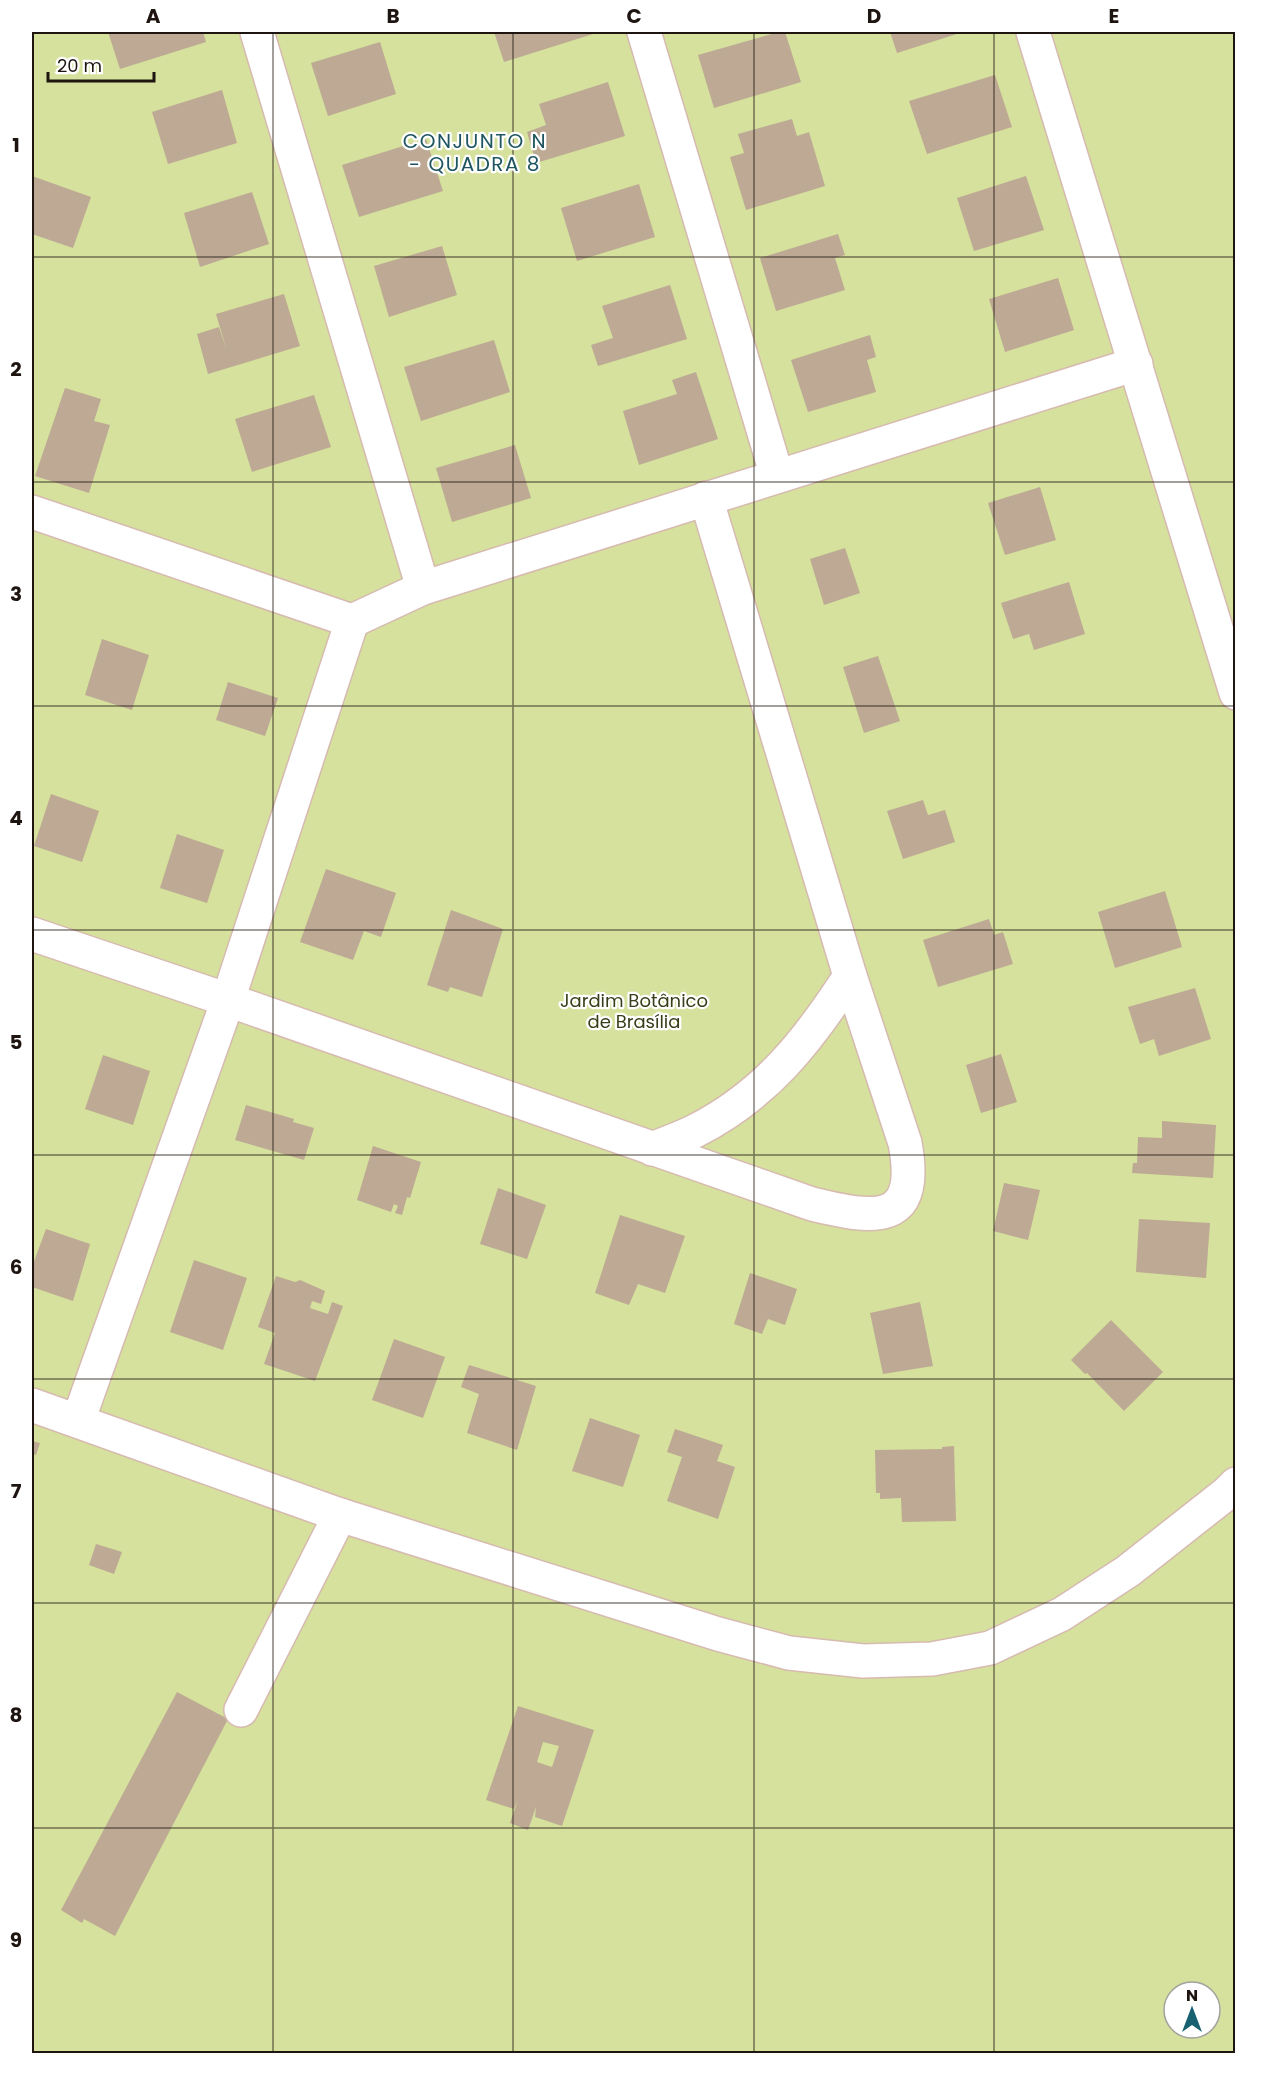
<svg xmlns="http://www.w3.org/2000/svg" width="1267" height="2085" font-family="Poppins,sans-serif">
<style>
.green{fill:#d5e19d;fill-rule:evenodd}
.building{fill:#bda994;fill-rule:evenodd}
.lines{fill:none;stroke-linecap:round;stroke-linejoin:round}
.minor-casing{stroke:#d7bab0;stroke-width:36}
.minor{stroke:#fff;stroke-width:33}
.grid{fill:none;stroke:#1e1410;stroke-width:1.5;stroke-opacity:0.55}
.labels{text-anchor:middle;stroke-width:4.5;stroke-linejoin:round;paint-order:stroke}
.park-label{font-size:18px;fill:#383e1a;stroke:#fff}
.neighbourhood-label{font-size:20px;letter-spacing:1.5px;fill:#1e5561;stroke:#fff}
.neatline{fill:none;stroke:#1e1410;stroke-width:2}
.grid-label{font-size:20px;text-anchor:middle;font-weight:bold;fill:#1e1410}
</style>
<rect width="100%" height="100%" fill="#fbe8e2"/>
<path class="green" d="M32,32H1235V2053L32,2054ZM1174,1992H1210V2028H1174Z"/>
<g class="building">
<path d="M108,32H203L206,42L120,69Z"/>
<path d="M494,32H593V34L504,62Z"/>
<path d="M779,32H785L801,82L714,108L698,55Z"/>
<path d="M890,32H963L897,53Z"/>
<path d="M380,42L396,94L328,116L311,63Z"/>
<path d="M995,75L1012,127L927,154L909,101Z"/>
<path d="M608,82L625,136L536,163L527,132L546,125L539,104Z"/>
<path d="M222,90L237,143L168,164L152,112Z"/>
<path d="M792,119L797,136L809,132L825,186L746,210L730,157L744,153L738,134Z"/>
<path d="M426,139L443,191L359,217L342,165Z"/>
<path d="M32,176L91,197L73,248L32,234Z"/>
<path d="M1026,176L1044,230L974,251L957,198Z"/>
<path d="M639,184L655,237L577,261L561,208Z"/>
<path d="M252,192L269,244L200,267L184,213Z"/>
<path d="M838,234L845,255L835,258L845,290L776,311L760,258Z"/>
<path d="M442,246L457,295L389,317L374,266Z"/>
<path d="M1058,278L1074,330L1005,352L989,299Z"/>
<path d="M670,285L687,339L598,366L591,345L613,338L602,306Z"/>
<path d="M284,294L300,346L208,374L197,334L219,327L227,351L216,314Z"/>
<path d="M870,335L876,357L867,360L876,392L808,412L791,360Z"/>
<path d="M494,340L510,392L421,421L404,367Z"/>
<path d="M696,372L718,439L639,465L623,411L677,394L672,380Z"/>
<path d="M65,388L101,399L94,421L110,425L89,493L35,476Z"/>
<path d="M314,395L331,447L252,472L235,419Z"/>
<path d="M515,445L531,498L452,522L436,468Z"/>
<path d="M1040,487L1056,540L1005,555L988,503Z"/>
<path d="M845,548L860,593L824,605L810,559Z"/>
<path d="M1069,582L1085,634L1034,650L1029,634L1013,639L1001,603Z"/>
<path d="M102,639L149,655L132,710L85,695Z"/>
<path d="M878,656L900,721L864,733L843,667Z"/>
<path d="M228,682L278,698L265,736L216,720Z"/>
<path d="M51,794L99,811L82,862L34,846Z"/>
<path d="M923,800L928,815L945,810L955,842L903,859L887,811Z"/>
<path d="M177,834L224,850L207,903L160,888Z"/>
<path d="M326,869L396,893L381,937L364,931L353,960L300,942Z"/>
<path d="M1165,891L1182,947L1115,968L1098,912Z"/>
<path d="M451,910L503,929L482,997L450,987L448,992L427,985Z"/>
<path d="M989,919L994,935L1003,932L1013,964L938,987L923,940Z"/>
<path d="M1195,988L1211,1039L1159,1056L1154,1039L1140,1044L1128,1007Z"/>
<path d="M1001,1054L1017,1102L981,1113L966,1065Z"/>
<path d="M103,1055L150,1071L133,1125L85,1109Z"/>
<path d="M246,1105L294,1119L293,1122L314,1128L304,1160L235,1140Z"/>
<path d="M1162,1121L1216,1125L1213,1178L1132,1173L1133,1163H1137L1138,1137L1162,1138Z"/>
<path d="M373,1146L421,1162L410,1198L407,1197L402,1215L395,1213L398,1206L394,1204L391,1212L357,1200Z"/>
<path d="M1004,1183L1040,1190L1028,1240L993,1231Z"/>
<path d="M498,1188L546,1205L527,1259L480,1244Z"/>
<path d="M620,1215L685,1236L665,1293L638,1284L629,1305L595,1293Z"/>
<path d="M1139,1219L1210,1223L1206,1278L1136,1272Z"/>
<path d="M46,1229L90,1244L73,1301L32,1287V1267Z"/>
<path d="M194,1260L247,1278L223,1350L170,1332Z"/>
<path d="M750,1273L797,1289L785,1325L768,1319L762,1334L734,1324Z"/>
<path d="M276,1276L295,1282L300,1280L325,1291L321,1304L312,1301L310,1308L328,1314L332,1302L343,1306L315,1381L264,1364L275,1333L258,1327Z"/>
<path d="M920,1302L933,1366L883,1374L870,1313Z"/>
<path d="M1111,1320L1163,1372L1124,1411L1087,1373L1085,1374L1071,1360Z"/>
<path d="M394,1339L445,1357L423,1418L372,1400Z"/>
<path d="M469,1365L536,1386L517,1450L467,1433L479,1394L461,1387Z"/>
<path d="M590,1418L640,1435L623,1487L572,1471Z"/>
<path d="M675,1429L723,1445L717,1461L735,1467L718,1519L667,1501L682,1457L667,1452Z"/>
<path d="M32,1441L40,1443L36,1455L32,1454Z"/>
<path d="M954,1446L956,1521L902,1522L901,1498L880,1499V1493H876L875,1450L942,1449V1447Z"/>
<path d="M96,1544L122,1552L114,1574L89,1565Z"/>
<path d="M177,1692L228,1719L115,1936L84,1919L82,1923L61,1910Z"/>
<path d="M518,1706L594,1730L562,1826L535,1817L536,1807L528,1830L510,1823L518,1800L514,1809L486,1800ZM543,1742L559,1746L552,1767L537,1762Z"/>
</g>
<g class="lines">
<g class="minor-casing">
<g id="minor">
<path d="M257,32L423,588"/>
<path d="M644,32L777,476"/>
<path d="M1033,32L1236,693"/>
<path d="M32,512L352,621L423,588L1136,364"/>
<path d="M32,934L228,1000L812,1204C874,1219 921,1227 905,1143L850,976L706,498"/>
<path d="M652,1149C666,1143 681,1138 695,1131C766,1095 808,1041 850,976"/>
<path d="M32,1405L340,1515L718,1634L789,1653L863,1661L932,1659L990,1648L1062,1614L1128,1571L1227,1493L1236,1484"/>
<path d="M78,1421L228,1000L352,621"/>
<path d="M241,1710L340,1515"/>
</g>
</g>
<use href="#minor" class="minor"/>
</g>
<path class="grid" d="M273,32V2054M513,32V2054M754,32V2054M994,32V2054M32,257H1236M32,482H1236M32,706H1236M32,930H1236M32,1155H1236M32,1379H1236M32,1603H1236M32,1828H1236"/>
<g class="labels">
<g class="park-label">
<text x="634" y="1007">Jardim Botânico<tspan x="634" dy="21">de Brasília</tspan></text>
</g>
<g class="neighbourhood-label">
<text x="475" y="148">CONJUNTO N<tspan x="475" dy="23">- QUADRA 8</tspan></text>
</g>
</g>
<rect width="1267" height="2085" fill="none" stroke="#ffffff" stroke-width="66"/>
<g transform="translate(1192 2010)"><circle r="28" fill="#ffffff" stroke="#a5a19f" stroke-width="1.5"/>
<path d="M0-4.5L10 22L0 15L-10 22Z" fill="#186170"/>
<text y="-9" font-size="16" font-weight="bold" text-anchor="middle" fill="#1e1410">N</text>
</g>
<path d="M48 72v9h106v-9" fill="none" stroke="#1e1410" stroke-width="3"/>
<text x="57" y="72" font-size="18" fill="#1e1410" stroke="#ffffff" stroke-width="4.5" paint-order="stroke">20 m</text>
<rect x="33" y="33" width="1201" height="2019" class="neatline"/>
<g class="grid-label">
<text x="153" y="23">A</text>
<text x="393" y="23">B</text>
<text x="634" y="23">C</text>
<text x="874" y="23">D</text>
<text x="1114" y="23">E</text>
<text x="16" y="152">1</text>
<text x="16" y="376">2</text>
<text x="16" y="601">3</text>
<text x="16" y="825">4</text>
<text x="16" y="1049">5</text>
<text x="16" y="1274">6</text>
<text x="16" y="1498">7</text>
<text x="16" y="1722">8</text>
<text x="16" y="1947">9</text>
</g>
</svg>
